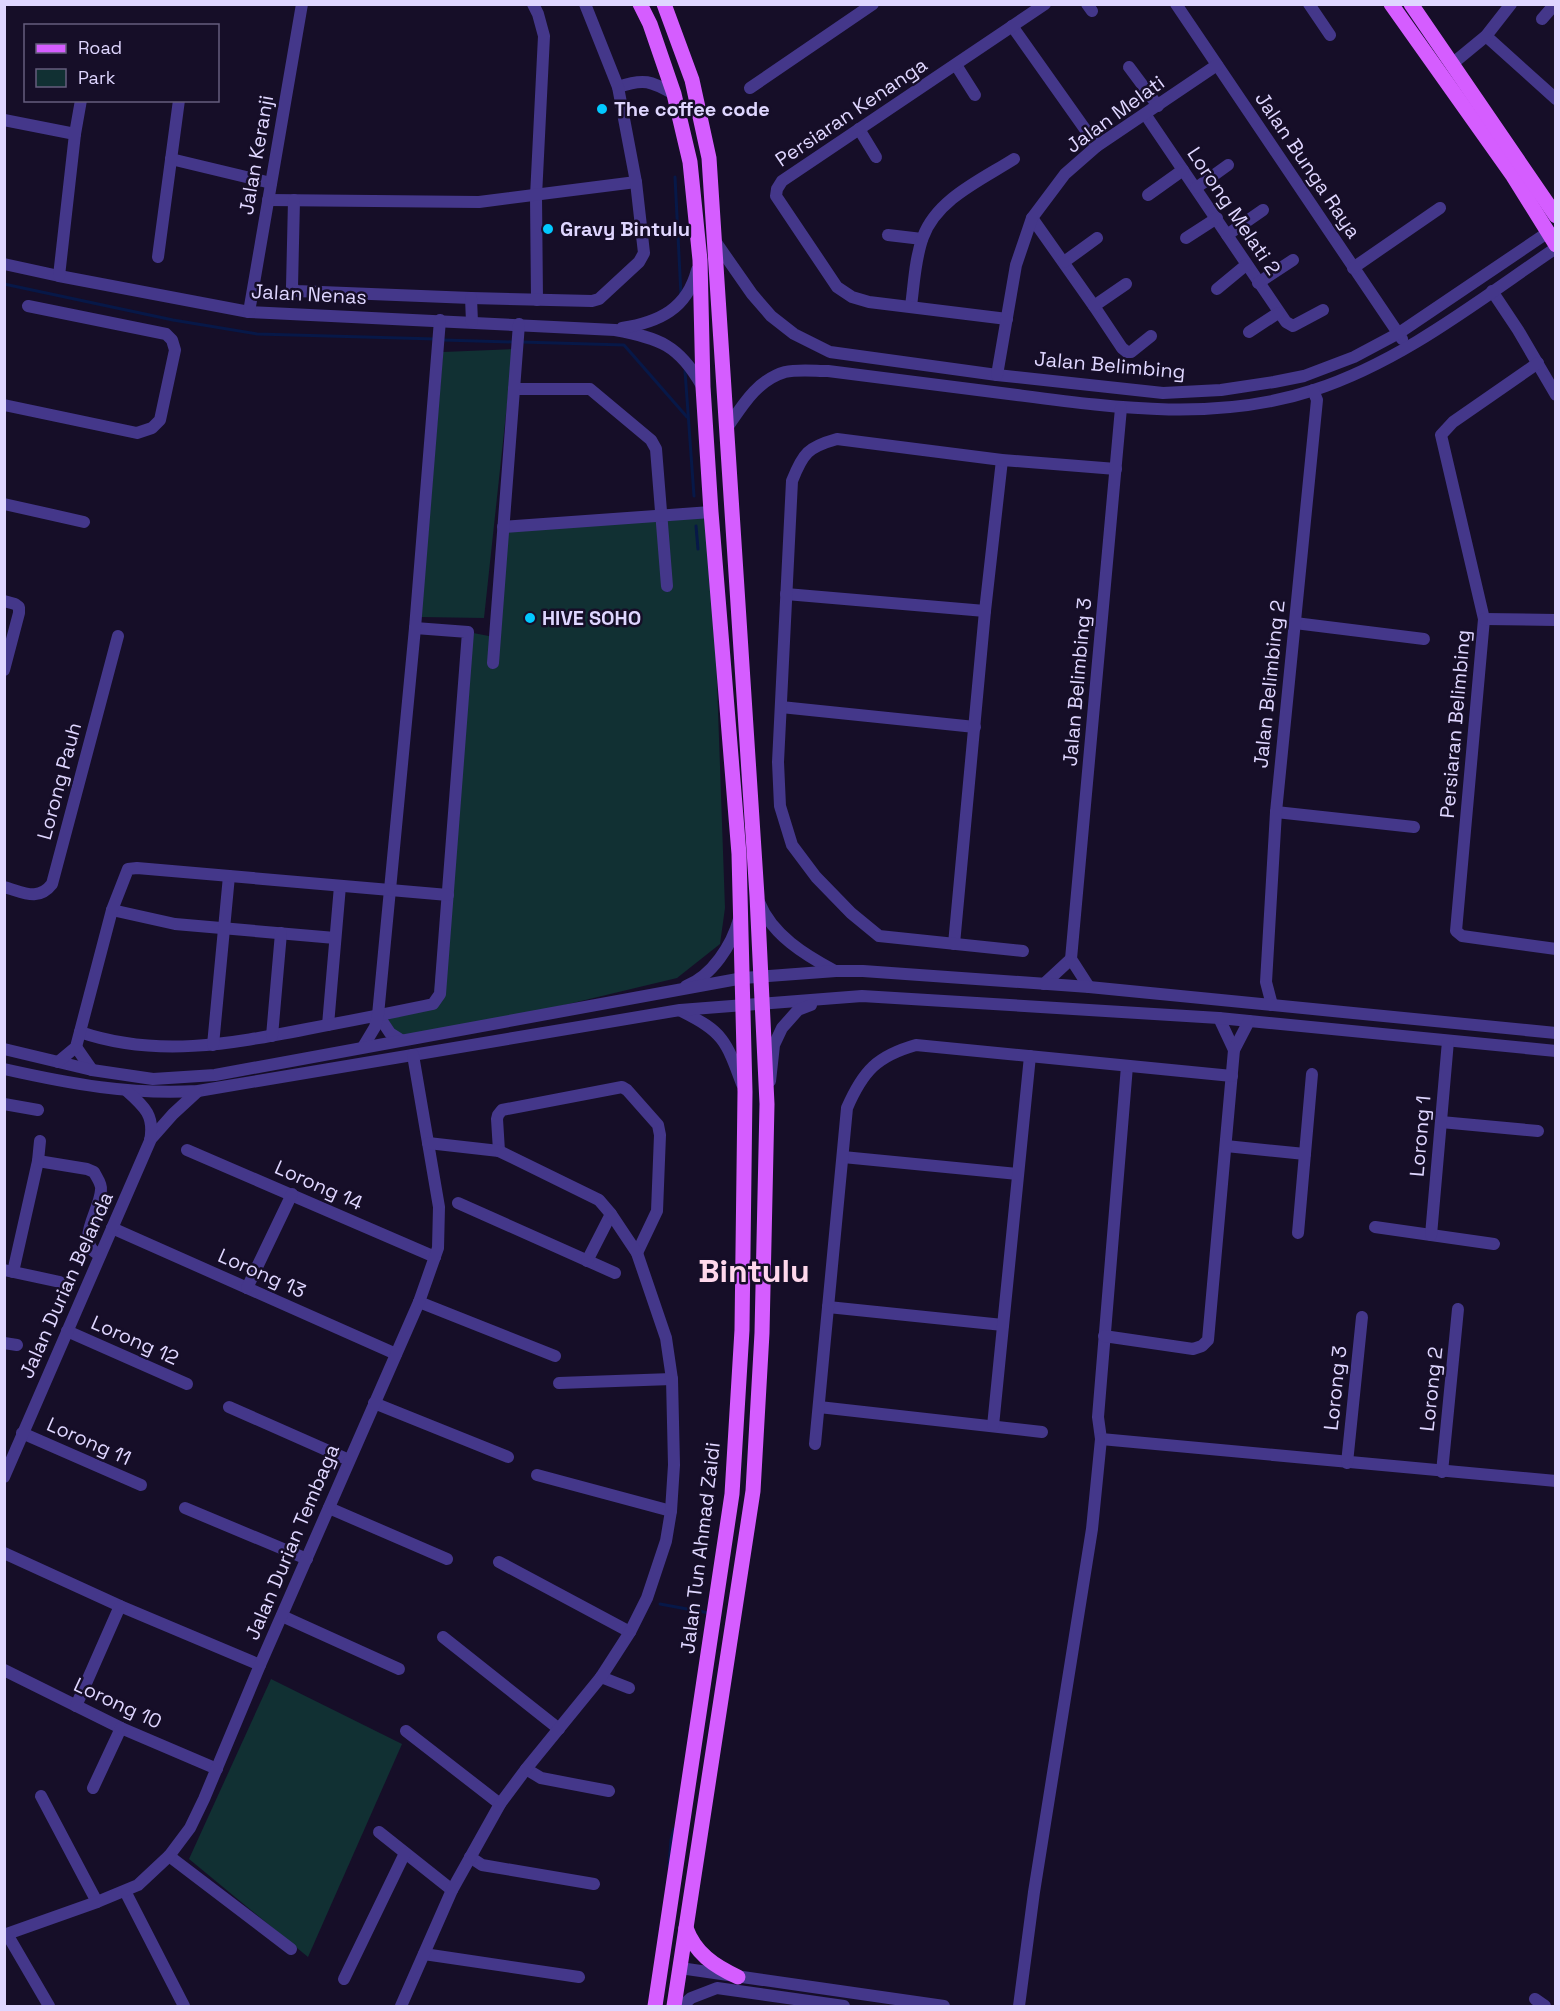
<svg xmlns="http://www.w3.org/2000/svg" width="1560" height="2011" font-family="'Space Grotesk',sans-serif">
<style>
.green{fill:#113033}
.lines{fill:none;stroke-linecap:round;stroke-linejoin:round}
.stream{stroke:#071848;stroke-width:3}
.minor{stroke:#44378a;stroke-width:12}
.major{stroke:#d55dff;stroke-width:15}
.poi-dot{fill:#02c9ff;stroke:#160e28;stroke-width:2}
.labels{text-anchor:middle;stroke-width:5;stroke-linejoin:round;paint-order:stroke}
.poi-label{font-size:20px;font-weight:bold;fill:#dfd6ff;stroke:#160e28;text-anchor:start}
.street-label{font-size:20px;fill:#dfd6ff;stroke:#160e28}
.town-label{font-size:32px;font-weight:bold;fill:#ffd8ec;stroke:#160e28}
</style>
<rect width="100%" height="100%" fill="#160e28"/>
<g class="green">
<path d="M513,349L484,618L421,617L443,352Z"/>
<path d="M711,512L725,908L720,944L677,978L460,1030L401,1040L378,1015L433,1004L468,632L494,637L503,527Z"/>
<path d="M271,1679L402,1744L308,1957L189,1859Z"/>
</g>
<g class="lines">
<g class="stream">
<path d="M675,177L681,295"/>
<path d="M4,284L173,320L257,334L436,339"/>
<path d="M443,340L514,342"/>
<path d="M521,342L624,345L687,417"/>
<path d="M685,371L694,496"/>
<path d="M696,526L698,549"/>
<path d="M660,1604L709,1613"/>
<path d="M669,1866L671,1840L674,1829"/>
</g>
<g class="minor">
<path d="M533,4L538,14L544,36L536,196L537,300"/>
<path d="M1087,4L1092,11"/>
<path d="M1176,4L1402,339"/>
<path d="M1309,4L1330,35"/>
<path d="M1542,19L1555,4"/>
<path d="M1012,26L1097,146"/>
<path d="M1486,36L1556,99"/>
<path d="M1452,64L1486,36L1511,4"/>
<path d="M956,65L975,95"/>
<path d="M1129,67L1158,106"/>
<path d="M618,87C644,78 651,81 674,94"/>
<path d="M750,88L873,4"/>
<path d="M1145,114L1286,322L1293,326L1323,310"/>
<path d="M4,120L75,134"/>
<path d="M859,129L876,157"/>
<path d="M171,159L271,183"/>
<path d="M1196,188L1228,165"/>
<path d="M1148,195L1183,170"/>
<path d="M268,200L479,202L636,182"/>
<path d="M294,200L292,287L296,291L471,298L592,301L599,299L639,262L644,253L636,182L618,87L585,4"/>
<path d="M1032,218L1094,306L1122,348L1127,352H1131L1151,336"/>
<path d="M888,235L922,239"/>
<path d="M1227,235L1263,210"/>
<path d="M1186,238L1217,218"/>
<path d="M715,241L752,294L771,316L794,334L830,352L997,375L1163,393L1221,390L1274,382L1304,376L1354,357L1399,333L1547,233"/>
<path d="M158,257L179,100"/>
<path d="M1064,262L1097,238"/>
<path d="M4,264L59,276L249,312L615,330C659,338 679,345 702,386"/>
<path d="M1353,268L1440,208"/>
<path d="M59,276L75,134L81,100"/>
<path d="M1258,283L1293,260"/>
<path d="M1217,289L1246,265"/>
<path d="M1492,291L1518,330L1556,395"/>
<path d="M471,298L472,322"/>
<path d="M911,306C914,284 915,258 923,237C937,199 981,180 1014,159"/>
<path d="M1094,306L1126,284"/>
<path d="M249,312L302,4"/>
<path d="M1007,319L869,302L852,297L837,287L776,196L777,189L782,181L1045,4"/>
<path d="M622,328C659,322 687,309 697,270"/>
<path d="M1249,332L1278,313"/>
<path d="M1538,363L1453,422L1441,435L1484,619L1456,931L1462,936L1556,949"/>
<path d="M997,375L1016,265L1032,218L1065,174L1097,146L1217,65"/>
<path d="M514,389H590L651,440L656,449L667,586"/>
<path d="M4,405L137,433L152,428L160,420L175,350L172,340L166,334L28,306"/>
<path d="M727,428C742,406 757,380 785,372C798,369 815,371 828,371C891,379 954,387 1017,395C1116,408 1217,422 1314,390C1403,361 1479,300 1556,248"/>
<path d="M4,504L84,522"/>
<path d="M503,527L711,512"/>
<path d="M786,594L985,611"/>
<path d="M4,601L15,604L19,607V613L4,670"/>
<path d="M1484,619L1556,620"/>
<path d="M1295,623L1424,639"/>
<path d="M493,663L519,324"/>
<path d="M781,707L975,727"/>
<path d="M1276,812L1414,827"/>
<path d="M4,887C23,892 38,902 52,884L118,636"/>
<path d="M759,902C772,935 805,955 835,971"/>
<path d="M112,910L175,924L335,938"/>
<path d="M954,944L985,611L1002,460"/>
<path d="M1023,951L879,936L851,913L816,877L792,845L780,806L778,762L792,481C803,453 808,447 837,439L1002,460L1116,469"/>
<path d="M1044,984L1071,959"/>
<path d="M686,986C712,976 732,945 739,919"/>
<path d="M1089,987L1071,959L1121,408"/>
<path d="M1272,1005L1266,982L1276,812L1317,400L1313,390"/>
<path d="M681,1011C723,1032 726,1040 742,1084"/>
<path d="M378,1015L390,1033L401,1040"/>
<path d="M1219,1018L1234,1050"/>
<path d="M328,1025L340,886"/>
<path d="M80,1032C156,1058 230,1044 307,1029C349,1021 391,1013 433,1004L440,994L468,632L415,628"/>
<path d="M272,1036L281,933"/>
<path d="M213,1045L229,876"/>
<path d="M76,1047L92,1070"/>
<path d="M363,1047L375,1027L378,1015L415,628L440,320"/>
<path d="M4,1049L92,1070L153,1079L215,1075L743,978L836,971H863L1089,987L1556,1033"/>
<path d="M58,1062L76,1047L112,910L128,869L137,868L448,895"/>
<path d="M1127,1066L1098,1417L1101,1439L1556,1481"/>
<path d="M4,1069C71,1084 130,1095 198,1091L680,1010L862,996L1219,1018L1556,1051"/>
<path d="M770,1081L774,1045L782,1028L798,1010L811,1005"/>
<path d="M4,1104L38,1110"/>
<path d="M1441,1122L1538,1131"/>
<path d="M150,1140L173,1114L198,1091"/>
<path d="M1226,1146L1305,1154"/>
<path d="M187,1150L435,1257"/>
<path d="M499,1151L497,1119L498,1115L502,1110L622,1087L627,1090L658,1125L660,1135L657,1211L637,1253"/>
<path d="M843,1157L1018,1174"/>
<path d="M38,1161L87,1169L94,1172C97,1178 102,1184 101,1190C100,1211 73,1243 100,1255"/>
<path d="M458,1203L615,1273"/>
<path d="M1375,1227L1494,1244"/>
<path d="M112,1228L396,1354"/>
<path d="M1298,1233L1312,1074"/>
<path d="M1431,1235L1448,1041"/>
<path d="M587,1261L611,1214"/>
<path d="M4,1270L60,1282"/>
<path d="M13,1272L38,1161L40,1141"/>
<path d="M247,1288L292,1194"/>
<path d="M419,1302L555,1356"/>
<path d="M828,1307L1003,1325"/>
<path d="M67,1331L187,1384"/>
<path d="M1104,1336L1193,1349L1202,1346L1208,1340L1234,1050L1249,1021"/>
<path d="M4,1343L17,1345"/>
<path d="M559,1383L672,1379"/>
<path d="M374,1403L508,1457"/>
<path d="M229,1407L349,1460"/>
<path d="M819,1407L1042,1432"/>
<path d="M993,1426L1030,1056"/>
<path d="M22,1433L141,1485"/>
<path d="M815,1444L847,1108C863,1071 877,1056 916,1045L1232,1076"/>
<path d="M1347,1463L1362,1317"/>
<path d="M1442,1472L1458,1309"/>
<path d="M537,1475L671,1511"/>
<path d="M4,1477L150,1141C155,1116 145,1107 127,1091"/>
<path d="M185,1508L307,1559"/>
<path d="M329,1508L447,1559"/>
<path d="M4,1553L120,1606L260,1665"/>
<path d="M499,1562L630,1632"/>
<path d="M282,1616L399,1669"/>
<path d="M443,1637L559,1729"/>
<path d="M4,1670L121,1728L217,1769"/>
<path d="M601,1677L629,1688"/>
<path d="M76,1706L120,1606"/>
<path d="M406,1731L500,1804"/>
<path d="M526,1769L541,1778L609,1791"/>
<path d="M93,1788L121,1728"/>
<path d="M41,1796L97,1902"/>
<path d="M379,1832L452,1890"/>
<path d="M169,1856L291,1949"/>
<path d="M470,1857L482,1865L594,1884"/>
<path d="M125,1891L184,2006"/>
<path d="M7,1934L49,2006"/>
<path d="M4,1935L97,1902L138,1885L169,1856L190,1828L204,1799L260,1665L419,1302L438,1248L439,1207L413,1055"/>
<path d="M424,1954L579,1977"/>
<path d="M680,1968L944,2006"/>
<path d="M344,1979L405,1853"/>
<path d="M1535,1999L1545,2006"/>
<path d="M401,2006L452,1890L500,1804L526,1769L601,1677L630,1632L647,1598L666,1541L671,1511L674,1465L672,1379L666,1338L637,1253L611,1214L599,1200L499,1151L428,1143"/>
<path d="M682,2006L691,1998L717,1988L844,2006"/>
<path d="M1019,2006L1034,1892L1092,1529L1101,1439"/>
</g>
<g class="major">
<path d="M640,4L650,24L674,94L690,162L700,260L703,387L711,512L739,854L745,1092L742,1330L732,1494L655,2006"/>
<path d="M664,4L692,80L709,158L757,896L767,1104L762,1333L753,1491L674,2006"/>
<path d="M1391,4L1513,176L1556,245"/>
<path d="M1411,4L1556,216"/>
<path d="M686,1928C695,1953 714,1966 738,1977"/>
</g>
</g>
<g class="poi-dot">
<circle cx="602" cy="109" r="6"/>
<circle cx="548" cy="229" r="6"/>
<circle cx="530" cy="618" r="6"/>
</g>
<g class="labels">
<g class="poi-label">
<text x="614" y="116">The coffee code</text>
<text x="560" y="236">Gravy Bintulu</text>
<text x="542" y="625">HIVE SOHO</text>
</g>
<g class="street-label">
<text transform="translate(851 112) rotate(-34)" y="7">Persiaran Kenanga</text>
<text transform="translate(1115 114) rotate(-36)" y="7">Jalan Melati</text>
<text transform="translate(256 155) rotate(-80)" y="7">Jalan Keranji</text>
<text transform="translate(1308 165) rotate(56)" y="7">Jalan Bunga Raya</text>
<text transform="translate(1234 211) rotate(56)" y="7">Lorong Melati 2</text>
<text transform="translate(309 294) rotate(3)" y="7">Jalan Nenas</text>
<text transform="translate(1110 365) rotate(5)" y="7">Jalan Belimbing</text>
<text transform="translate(1077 682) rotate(-85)" y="7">Jalan Belimbing 3</text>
<text transform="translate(1269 684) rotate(-84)" y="7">Jalan Belimbing 2</text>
<text transform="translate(1455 724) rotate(-85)" y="7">Persiaran Belimbing</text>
<text transform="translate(59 781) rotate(-75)" y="7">Lorong Pauh</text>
<text transform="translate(1420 1136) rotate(-85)" y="7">Lorong 1</text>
<text transform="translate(319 1185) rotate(24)" y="7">Lorong 14</text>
<text transform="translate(262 1273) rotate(24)" y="7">Lorong 13</text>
<text transform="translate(66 1285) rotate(-66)" y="7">Jalan Durian Belanda</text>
<text transform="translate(135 1340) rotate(24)" y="7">Lorong 12</text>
<text transform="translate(1335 1388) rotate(-84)" y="7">Lorong 3</text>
<text transform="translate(1431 1389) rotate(-84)" y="7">Lorong 2</text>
<text transform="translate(89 1441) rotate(24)" y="7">Lorong 11</text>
<text transform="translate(292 1542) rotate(-67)" y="7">Jalan Durian Tembaga</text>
<text transform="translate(700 1548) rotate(-83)" y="7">Jalan Tun Ahmad Zaidi</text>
<text transform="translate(118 1703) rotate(25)" y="7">Lorong 10</text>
</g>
<g class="town-label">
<text x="754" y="1282">Bintulu</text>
</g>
</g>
<rect width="1560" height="2011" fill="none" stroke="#dfd6ff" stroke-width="12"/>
<rect x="24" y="24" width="195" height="78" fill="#160e28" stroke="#665e7e" stroke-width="1.5"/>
<rect x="36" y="44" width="30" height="9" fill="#d55dff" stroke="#665e7e" stroke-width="1.5"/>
<text x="78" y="54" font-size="18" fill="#dfd6ff">Road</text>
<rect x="36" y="69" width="30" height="18" fill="#113033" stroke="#665e7e" stroke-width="1.5"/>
<text x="78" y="84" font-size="18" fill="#dfd6ff">Park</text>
</svg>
